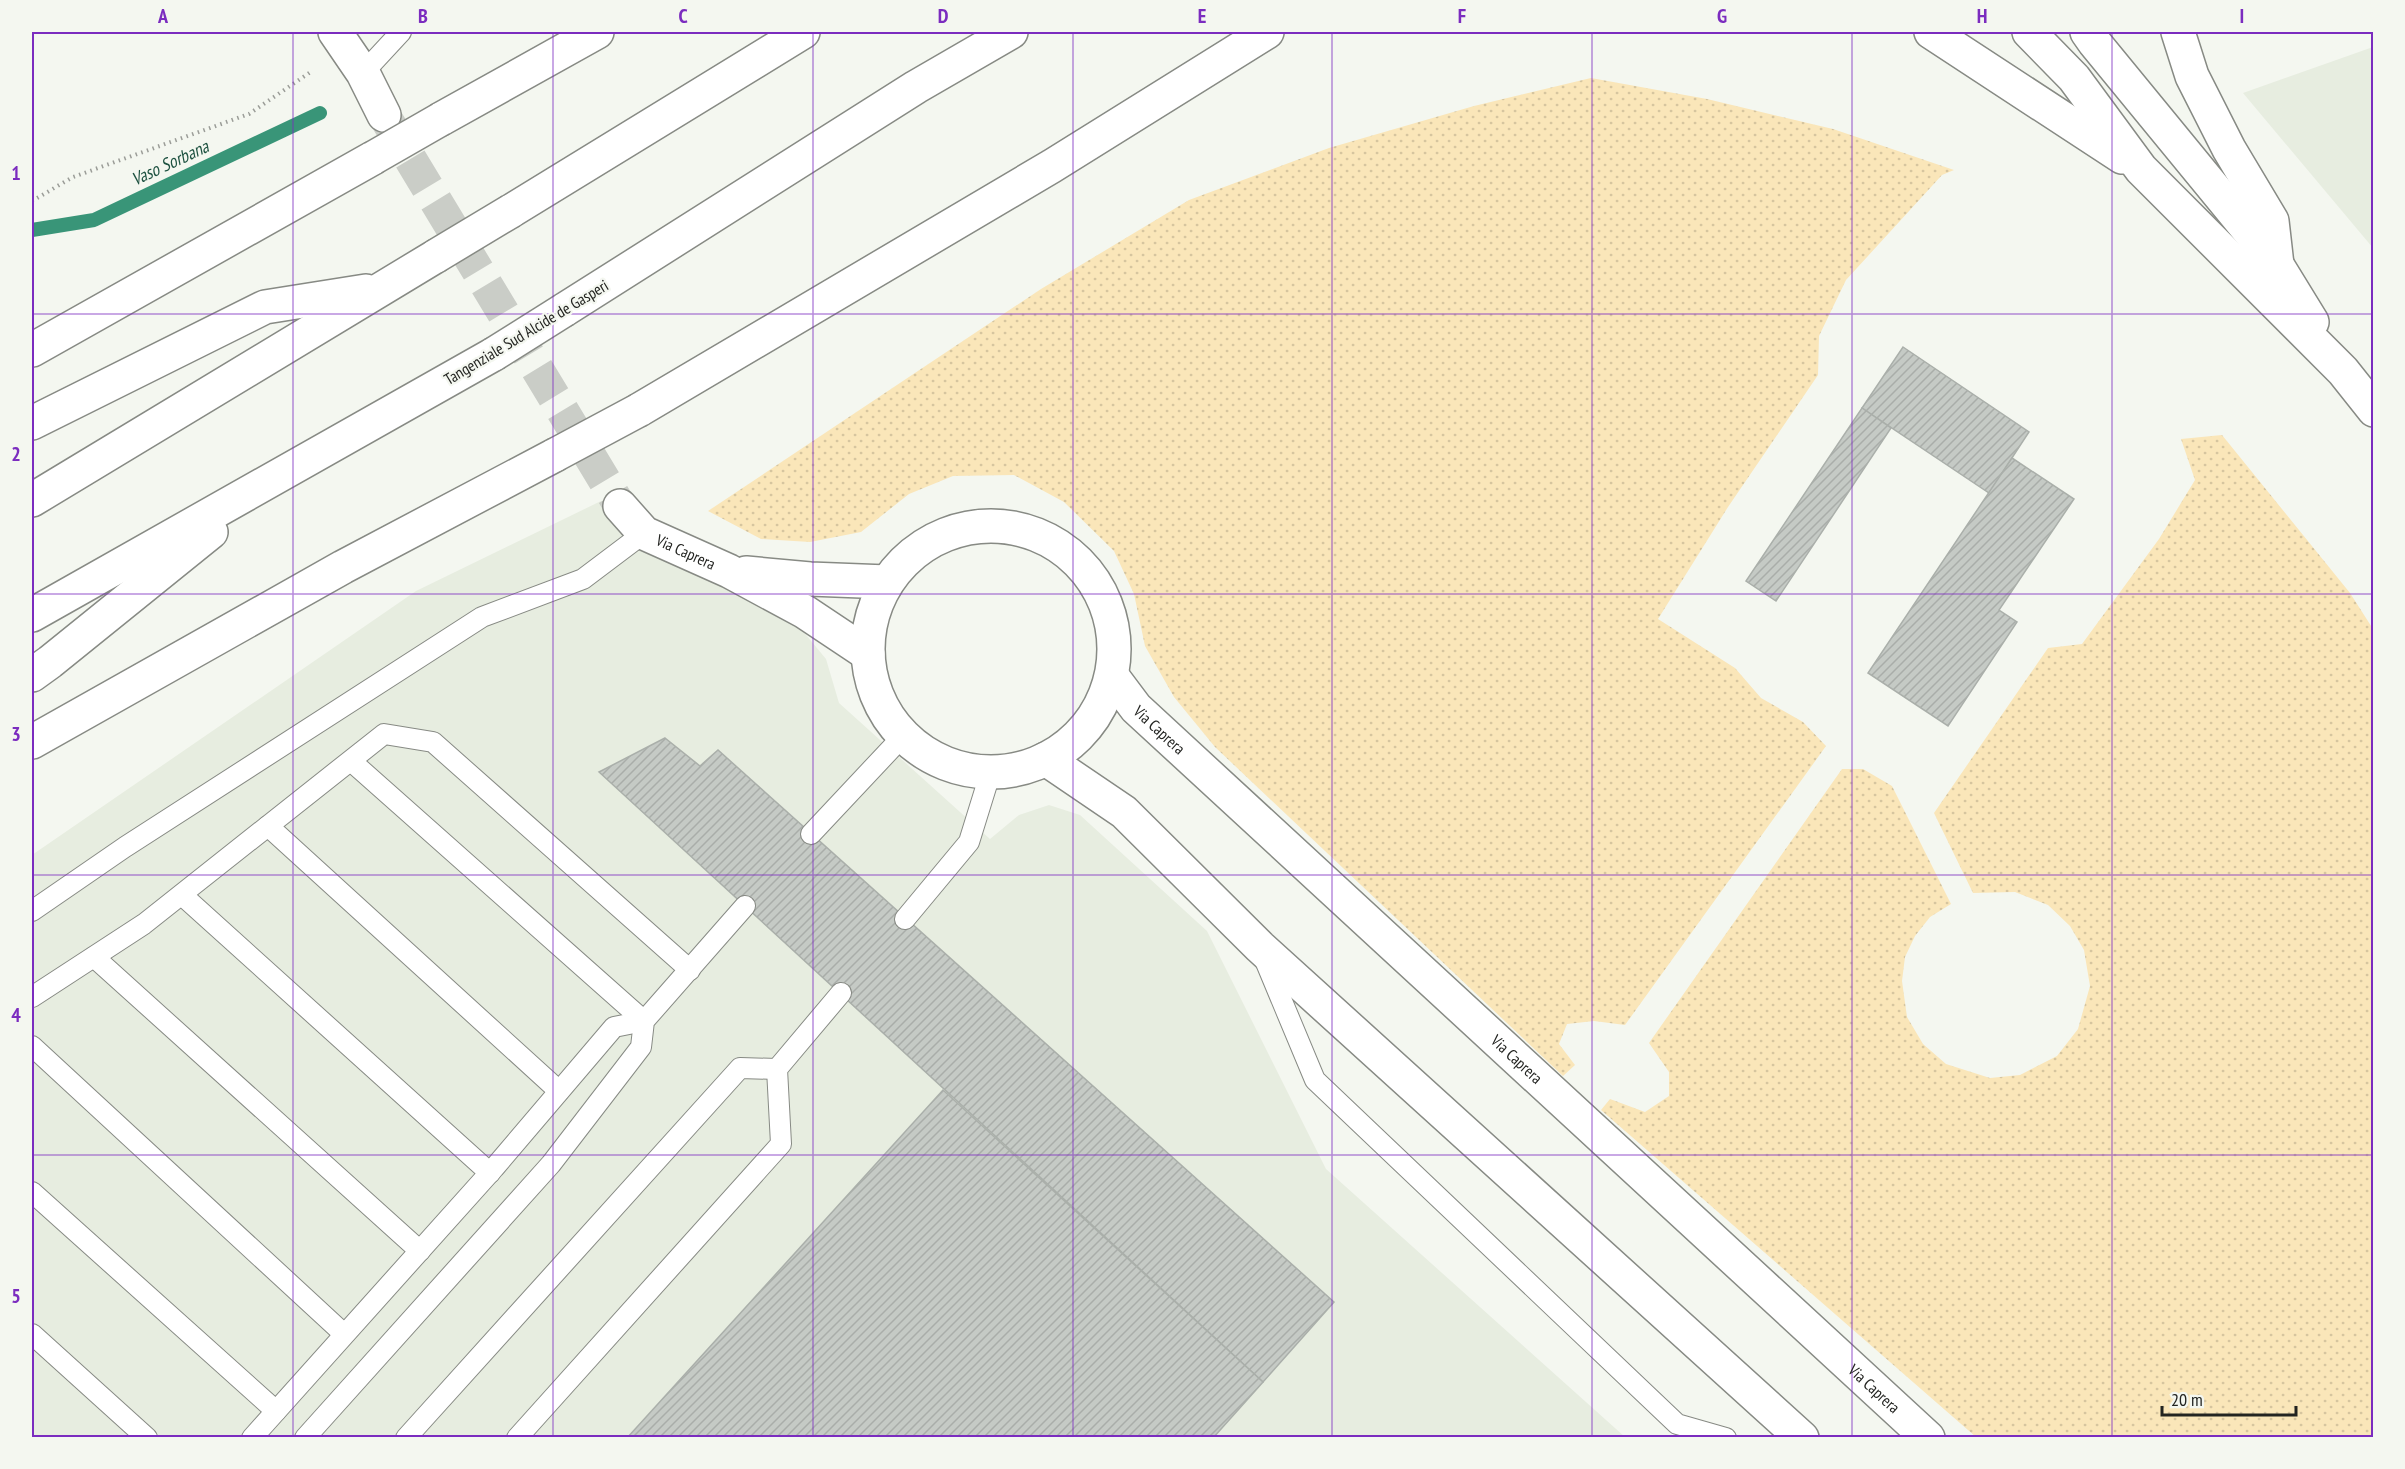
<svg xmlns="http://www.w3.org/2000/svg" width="2405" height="1469" font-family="'PT Sans Narrow',sans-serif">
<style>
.built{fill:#e7ede0}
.grass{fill:url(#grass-dots)}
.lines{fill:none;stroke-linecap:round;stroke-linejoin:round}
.stream{stroke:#399578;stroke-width:14}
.building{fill:url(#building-hatch);stroke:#aaafaa;stroke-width:1.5}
.minor-tunnel{stroke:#cacdc7;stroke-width:33;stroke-dasharray:33 16;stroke-linecap:butt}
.service-casing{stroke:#878a84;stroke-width:22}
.minor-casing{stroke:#878a84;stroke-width:36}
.trunk-casing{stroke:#878a84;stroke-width:36}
.path{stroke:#9b9d98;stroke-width:4;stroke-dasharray:1.5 4.5;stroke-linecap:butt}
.service{stroke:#fff;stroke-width:20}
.minor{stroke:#fff;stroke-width:33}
.trunk{stroke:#fff;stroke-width:33}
.trunk-bridge-casing{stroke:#878a84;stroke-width:36;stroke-linecap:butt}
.trunk-bridge{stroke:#fff;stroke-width:33}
.grid{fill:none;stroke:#7b2cbf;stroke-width:1.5;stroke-opacity:0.55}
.labels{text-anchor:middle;stroke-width:4.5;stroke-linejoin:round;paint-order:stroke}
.street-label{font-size:16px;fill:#232421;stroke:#f4f7f0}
.water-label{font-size:18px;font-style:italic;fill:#1e5241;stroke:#f4f7f0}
.neatline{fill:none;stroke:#7b2cbf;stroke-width:2}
.grid-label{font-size:20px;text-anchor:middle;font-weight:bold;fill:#7b2cbf}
</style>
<defs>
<pattern id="grass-dots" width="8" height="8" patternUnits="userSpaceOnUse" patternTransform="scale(1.5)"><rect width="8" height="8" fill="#fae6b9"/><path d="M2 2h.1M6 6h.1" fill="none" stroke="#d6c59f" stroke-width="1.8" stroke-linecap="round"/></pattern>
<pattern id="building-hatch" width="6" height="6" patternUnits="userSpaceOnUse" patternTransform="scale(1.5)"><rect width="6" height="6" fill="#c5cac5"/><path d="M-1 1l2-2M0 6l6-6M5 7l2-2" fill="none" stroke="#a9ada9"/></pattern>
</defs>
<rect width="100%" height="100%" fill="#f4f7f0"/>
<g class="built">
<path d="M2373,47V248L2243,93Z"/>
<path d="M601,501L665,552L797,624L826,659L839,703L990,839L1019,815L1049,805L1080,815L1207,931L1326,1169L1625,1437H32V855L416,591Z"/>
</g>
<g class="grass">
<path d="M1591,78L1707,99L1833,129L1954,170L1942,175L1846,280L1819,336L1818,375L1728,507L1658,619L1735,668L1761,698L1803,722L1826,746L1625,1025L1594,1021L1567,1024L1559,1044L1575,1065L1563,1076L1215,747L1174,697L1145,646L1134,594L1114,551L1064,502L1014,475L953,476L909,494L861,532L810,542L761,539L708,511L1041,289L1189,200L1329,148L1474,106Z"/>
<path d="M2222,435L2350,593L2373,629V1437H1976L1601,1110L1610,1099L1645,1112L1669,1096V1072L1649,1043L1842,769H1863L1892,786L1951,904L1930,917L1915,936L1905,957L1902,981L1907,1017L1923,1044L1946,1064L1990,1078L2020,1075L2057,1056L2078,1029L2090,986L2084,950L2070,926L2048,905L2015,892L1973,893L1934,813L2048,648L2082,644L2159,539L2195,480L2181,439Z"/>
</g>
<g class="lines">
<path class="stream" d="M32,230L94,220L320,113"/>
</g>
<g class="building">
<path d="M1903,347L2029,432L1989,493L1862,408Z"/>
<path d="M1862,408L1891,428L1776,601L1746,581Z"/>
<path d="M2012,458L2074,499L1999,610L2017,622L1948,726L1868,673Z"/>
<path d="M665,738L700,766L718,750L1334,1302L1263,1382L599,772Z"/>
<path d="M943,1090L1263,1382L1213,1438H627Z"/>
</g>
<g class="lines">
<path class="minor-tunnel" d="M385,117L620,506"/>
<g class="service-casing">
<g id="service">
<path d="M363,73L401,32"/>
<path d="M351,761L644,1021"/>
<path d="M268,826L559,1091"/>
<path d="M811,834L903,736"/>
<path d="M182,895L490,1173"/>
<path d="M32,911L125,847L482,617L583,579L644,533"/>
<path d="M905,919L969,842L991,771"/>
<path d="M94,957L420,1251"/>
<path d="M1264,958L1315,1080L1677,1424L1726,1438"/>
<path d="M32,997L144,924L384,734L433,742L690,970"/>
<path d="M32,1046L344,1334"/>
<path d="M32,1192L276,1411"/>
<path d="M32,1334L147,1438"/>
<path d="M252,1438L494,1168L614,1027L644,1021"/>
<path d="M305,1438L551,1164L641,1047L644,1021L745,906"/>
<path d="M406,1438L740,1068L777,1069"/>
<path d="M517,1438L781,1144L777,1069L841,993"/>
</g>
</g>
<g class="minor-casing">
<g id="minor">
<path d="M335,32L363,73L384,115"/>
<path id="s1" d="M620,506L644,533L729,571L805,612L868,654"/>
<circle cx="991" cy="649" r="123"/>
<path d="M746,573L810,579L887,582"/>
<path id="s2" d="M1112,676L1136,708L1928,1438"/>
<path d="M1046,759L1124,812L1260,947L1802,1438"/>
</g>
</g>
<g class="trunk-casing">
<g id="trunk">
<path d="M1931,32L2122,157"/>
<path d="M2029,32L2074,78L2141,169L2343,371L2374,410"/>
<path d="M2087,32L2094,42L2277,265L2312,322"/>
<path d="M2178,32L2192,76L2229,149L2272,221L2277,265"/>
<path d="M441,119L597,32"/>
<path d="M511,211L803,32"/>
<path d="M564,310L916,87L1011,32"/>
<path d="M32,350L373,158"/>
<path d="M639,410L1052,166L1267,32"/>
<path d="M32,423L265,307L366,291"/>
<path d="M32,500L436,256"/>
<path d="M32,615L494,354"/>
<path d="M32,675L50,662L211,532"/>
<path d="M32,742L343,567L555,455"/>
</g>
</g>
<path class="path" d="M32,201L73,177L249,114L312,71"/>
<use href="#service" class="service"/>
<use href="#minor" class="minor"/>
<use href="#trunk" class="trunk"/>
<g class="trunk-bridge-casing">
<g id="trunk-bridge">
<path d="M373,158L441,119"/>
<path d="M436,256L511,211"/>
<path d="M494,354L564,310"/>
<path d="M555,455L639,410"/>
</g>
</g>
<use href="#trunk-bridge" class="trunk-bridge"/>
</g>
<path class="grid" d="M293,32V1438M553,32V1438M813,32V1438M1073,32V1438M1332,32V1438M1592,32V1438M1852,32V1438M2112,32V1438M32,314H2374M32,594H2374M32,875H2374M32,1155H2374"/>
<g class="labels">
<g class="street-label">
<text transform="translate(526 332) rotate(-31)" y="6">Tangenziale Sud Alcide de Gasperi</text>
<text dy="6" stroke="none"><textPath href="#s1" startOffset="82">Via Caprera</textPath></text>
<text dy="6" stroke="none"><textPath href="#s2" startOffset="72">Via Caprera</textPath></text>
<text dy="6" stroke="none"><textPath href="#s2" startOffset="558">Via Caprera</textPath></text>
<text dy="6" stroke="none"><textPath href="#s2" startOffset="1044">Via Caprera</textPath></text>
</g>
<g class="water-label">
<text transform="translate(170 163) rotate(-25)" y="6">Vaso Sorbana</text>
</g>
</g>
<rect width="2405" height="1469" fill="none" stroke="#f4f7f0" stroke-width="66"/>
<path d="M2162 1406v9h134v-9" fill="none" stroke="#232421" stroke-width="3"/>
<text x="2171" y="1406" font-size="18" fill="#232421" stroke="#f4f7f0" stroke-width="4.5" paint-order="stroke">20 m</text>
<rect x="33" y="33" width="2339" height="1403" class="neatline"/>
<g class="grid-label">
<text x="163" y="23">A</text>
<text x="423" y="23">B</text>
<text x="683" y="23">C</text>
<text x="943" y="23">D</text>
<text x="1202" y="23">E</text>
<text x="1462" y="23">F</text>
<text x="1722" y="23">G</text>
<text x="1982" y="23">H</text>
<text x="2242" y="23">I</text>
<text x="16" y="180">1</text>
<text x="16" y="461">2</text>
<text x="16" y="741">3</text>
<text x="16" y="1022">4</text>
<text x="16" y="1303">5</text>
</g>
</svg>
